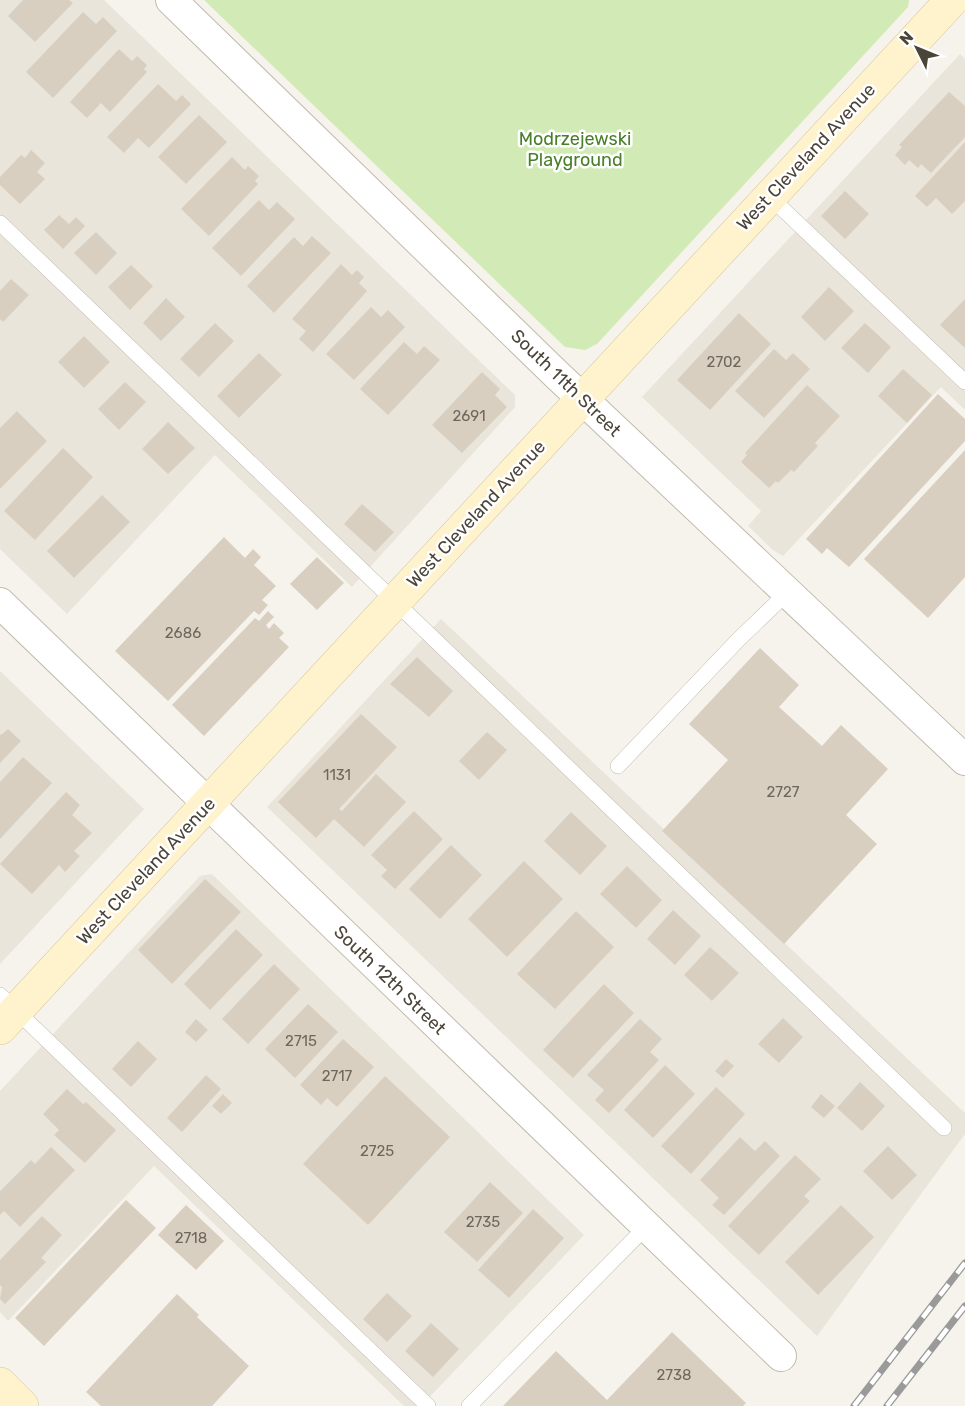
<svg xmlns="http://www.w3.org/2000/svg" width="965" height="1406" font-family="Rubik,sans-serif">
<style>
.residential{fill:#eae5da}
.green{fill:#d2eab5}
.building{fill:#d8cfc1}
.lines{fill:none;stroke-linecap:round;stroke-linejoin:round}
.lane-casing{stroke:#c2bbae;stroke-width:16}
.street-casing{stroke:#c2bbae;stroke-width:32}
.secondary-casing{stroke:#d6c79b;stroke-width:34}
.lane{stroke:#fff;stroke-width:15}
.street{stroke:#fff;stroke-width:30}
.secondary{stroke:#fff3cd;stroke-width:33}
.rail-casing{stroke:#9a9a9a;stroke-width:7}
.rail{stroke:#fff;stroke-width:4.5;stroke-dasharray:14;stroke-linecap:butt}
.labels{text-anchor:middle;stroke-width:5;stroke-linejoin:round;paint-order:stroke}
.number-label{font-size:15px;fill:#6e675b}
.park-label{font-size:18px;fill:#4a7f2a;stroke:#fff}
.street-label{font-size:18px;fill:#4b4439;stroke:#fff}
</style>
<rect width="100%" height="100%" fill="#f6f3ec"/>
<g class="residential">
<path d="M0,0H104L515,395V407L352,587L215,455L67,614L0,549Z"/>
<path d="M960,54L965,59V410L941,387L783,556L773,550L748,526L761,511L642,397Z"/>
<path d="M441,619L965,1113V1134L817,1336L267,807Z"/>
<path d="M0,671L144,809L0,964Z"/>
<path d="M212,874L584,1235L421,1406H404L154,1166L8,1321L0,1312V1091L200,876Z"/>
</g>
<path class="green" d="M204,0H909L908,7L597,344L585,350L565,347Z"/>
<g class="building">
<path d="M23,0H69L73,3L35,42L8,16Z"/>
<path d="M83,12L96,24L103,17L117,31L53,98L26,72Z"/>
<path d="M119,49L132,61L137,56L147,65L144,69L147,72L110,112L101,103L87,118L70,102Z"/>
<path d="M158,84L176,101L182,95L191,104L149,148L138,138L124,153L107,137Z"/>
<path d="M949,92L965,106V137L931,173L921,164L918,168L909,160L905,165L895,155L902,147L899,145Z"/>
<path d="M199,115L227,142L186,184L158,157Z"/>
<path d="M965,142V201L952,214L936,198L927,207L915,196Z"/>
<path d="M31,150L45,163L37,172L45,179L20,204L0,185V177L21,155L25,158Z"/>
<path d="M232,157L245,170L248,166L259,176L255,181L258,184L209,236L181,209Z"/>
<path d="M845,191L869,214L845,239L821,216Z"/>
<path d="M259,200L269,210L277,202L295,219L241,276L212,248Z"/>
<path d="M59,215L69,224L76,217L85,226L63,249L44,230Z"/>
<path d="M96,232L117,253L96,275L74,253Z"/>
<path d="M312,236L331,253L274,313L247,286L294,237L303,246Z"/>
<path d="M341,264L352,275L357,270L364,277L359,283L367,291L313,352L299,339L306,331L292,319Z"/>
<path d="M131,265L153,286L130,310L108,287Z"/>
<path d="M11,279L29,295L3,322L0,319V291Z"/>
<path d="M829,287L854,311L825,341L801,317Z"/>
<path d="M166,298L185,317L161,341L143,323Z"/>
<path d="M965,299V348L940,325Z"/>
<path d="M371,307L381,317L388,310L405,327L354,380L326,354Z"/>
<path d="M739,313L771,344L710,410L677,380Z"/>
<path d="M215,323L234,341L199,377L180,359Z"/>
<path d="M865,323L891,347L868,373L841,348Z"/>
<path d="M84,336L110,362L84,388L58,362Z"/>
<path d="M404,342L417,354L424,346L440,360L388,415L360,389Z"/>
<path d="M774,349L786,360L793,353L810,369L764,418L735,391Z"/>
<path d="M259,353L282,375L239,418L217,396Z"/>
<path d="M903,369L932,395L907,423L878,396Z"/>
<path d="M482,372L500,389L495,395L507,407L462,453L432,425Z"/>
<path d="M125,382L146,402L119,430L98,409Z"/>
<path d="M807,385L840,416L815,443L818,446L794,472L791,470L778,483L776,481L769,488L741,462L747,455L745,453Z"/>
<path d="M938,394L965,419V441L849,567L827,548L822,554L806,539Z"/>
<path d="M17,411L47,441L0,489V428Z"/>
<path d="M168,422L195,448L168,474L142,449Z"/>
<path d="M63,448L93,477L35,540L4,511Z"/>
<path d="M965,450V577L928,618L864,559Z"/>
<path d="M102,495L130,522L74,578L47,551Z"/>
<path d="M362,504L394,532L375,552L344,524Z"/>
<path d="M224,537L245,558L253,549L261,557L254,565L276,586L262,600L268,605L259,615L254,611L168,701L115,651Z"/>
<path d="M317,557L344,583L317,610L290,584Z"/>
<path d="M268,611L274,617L266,625L269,629L274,623L284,633L279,638L289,647L204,736L172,705L255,618L259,621Z"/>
<path d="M760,648L799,685L779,707L822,746L841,725L888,769L846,815L877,844L784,944L662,831L728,760L689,724Z"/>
<path d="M417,657L453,691L429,717L390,684Z"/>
<path d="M361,714L397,747L339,809L342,811L376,774L406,802L364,847L334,819L316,838L278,802Z"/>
<path d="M8,729L21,741L0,763V734L1,735Z"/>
<path d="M487,732L507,750L479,780L459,761Z"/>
<path d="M23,757L52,783L0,839V782Z"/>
<path d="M66,792L80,805L72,815L92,833L74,851L80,856L65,872L59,865L32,894L0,864Z"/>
<path d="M414,811L443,839L395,889L381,876L387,870L371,855Z"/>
<path d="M571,812L607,846L580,875L544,841Z"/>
<path d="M451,845L482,875L440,919L409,889Z"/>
<path d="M524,861L563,899L507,957L468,919Z"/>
<path d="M627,866L662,900L636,928L600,894Z"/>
<path d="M205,879L241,912L172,984L138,950Z"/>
<path d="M673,910L701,936L675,965L647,939Z"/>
<path d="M576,911L614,947L555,1009L517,974Z"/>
<path d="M236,929L263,955L210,1010L184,984Z"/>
<path d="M710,947L739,973L712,1001L684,975Z"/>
<path d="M274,964L300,989L248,1044L222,1019Z"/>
<path d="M604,984L634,1013L573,1078L543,1050Z"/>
<path d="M308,1004L338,1032L295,1078L265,1049Z"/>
<path d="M783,1018L803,1037L779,1063L758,1044Z"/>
<path d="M196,1019L208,1030L196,1042L185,1032Z"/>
<path d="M640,1019L662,1039L650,1052L659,1060L609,1113L595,1100L604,1090L587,1075Z"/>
<path d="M343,1039L374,1067L337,1107L327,1098L321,1105L300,1085Z"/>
<path d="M138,1041L157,1059L131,1087L112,1069Z"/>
<path d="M726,1059L734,1066L723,1078L715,1071Z"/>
<path d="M665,1065L695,1094L653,1138L624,1110Z"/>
<path d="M206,1075L221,1089L182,1132L167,1118Z"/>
<path d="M385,1076L450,1137L368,1225L303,1164Z"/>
<path d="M860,1082L885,1106L862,1131L837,1108Z"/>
<path d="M716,1087L745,1114L691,1174L661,1146Z"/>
<path d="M67,1089L83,1104L86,1102L116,1130L85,1163L54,1135L59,1130L43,1114Z"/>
<path d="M223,1094L232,1103L221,1114L212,1106Z"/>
<path d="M821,1094L835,1106L824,1118L811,1107Z"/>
<path d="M740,1137L755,1151L765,1141L780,1156L724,1215L712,1205L719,1198L700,1180Z"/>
<path d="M888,1146L917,1175L892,1200L863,1171Z"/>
<path d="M51,1147L75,1170L20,1227L4,1211L0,1215V1191L31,1160L35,1164Z"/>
<path d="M795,1155L821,1179L804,1196L810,1201L759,1255L728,1226Z"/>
<path d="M490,1182L523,1213L477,1262L444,1232Z"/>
<path d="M126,1200L156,1228L44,1346L15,1318Z"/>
<path d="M186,1205L224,1241L196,1270L158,1235Z"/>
<path d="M841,1205L874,1237L818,1295L785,1262Z"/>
<path d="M533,1209L564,1238L509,1298L478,1270Z"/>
<path d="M42,1216L62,1235L41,1258L46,1262L5,1304L0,1299L2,1287L0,1285V1260Z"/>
<path d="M387,1293L412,1316L387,1342L363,1319Z"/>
<path d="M177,1294L199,1315L197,1317L249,1366L212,1406H101L86,1392Z"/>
<path d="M431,1323L459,1349L433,1377L405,1351Z"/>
<path d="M672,1332L746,1403L743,1406H503L556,1351L607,1400Z"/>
</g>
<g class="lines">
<g class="lane-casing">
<g id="lane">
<path d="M770,197L965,382"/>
<path d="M0,223L944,1128"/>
<path d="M618,766L739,639L788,592"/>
<path d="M0,995L428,1406"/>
<path d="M469,1406L646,1227"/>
</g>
</g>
<g class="street-casing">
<g id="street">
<path d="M171,0L556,374L965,760"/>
<path d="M0,603L781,1356"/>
</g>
</g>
<g class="secondary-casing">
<g id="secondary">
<path d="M0,1028L952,0"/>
<path d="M0,1384L22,1406"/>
</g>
</g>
<use href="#lane" class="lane"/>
<use href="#street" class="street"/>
<use href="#secondary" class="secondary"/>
<g class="rail-casing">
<g id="rail">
<path d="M854,1406L965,1263"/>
<path d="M887,1406L965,1306"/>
</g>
</g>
<use href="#rail" class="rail"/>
</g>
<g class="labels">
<g class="number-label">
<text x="724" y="367">2702</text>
<text x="469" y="421">2691</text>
<text x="183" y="638">2686</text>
<text x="337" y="780">1131</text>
<text x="783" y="797">2727</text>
<text x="301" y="1046">2715</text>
<text x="337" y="1081">2717</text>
<text x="377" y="1156">2725</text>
<text x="483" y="1227">2735</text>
<text x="191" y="1243">2718</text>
<text x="674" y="1380">2738</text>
</g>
<g class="park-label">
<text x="575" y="145">Modrzejewski<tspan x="575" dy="21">Playground</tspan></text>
</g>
<g class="street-label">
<text transform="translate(806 157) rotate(-47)" y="6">West Cleveland Avenue</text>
<text transform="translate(566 383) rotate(44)" y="6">South 11th Street</text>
<text transform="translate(476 514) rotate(-47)" y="6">West Cleveland Avenue</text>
<text transform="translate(146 871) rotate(-47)" y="6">West Cleveland Avenue</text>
<text transform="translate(390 980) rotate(44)" y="6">South 12th Street</text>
</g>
</g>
<g transform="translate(917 48) rotate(313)" stroke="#ffffff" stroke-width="4.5" paint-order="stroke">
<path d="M0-4.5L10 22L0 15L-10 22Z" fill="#4b4439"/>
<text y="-9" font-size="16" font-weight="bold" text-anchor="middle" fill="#4b4439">N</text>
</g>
</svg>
